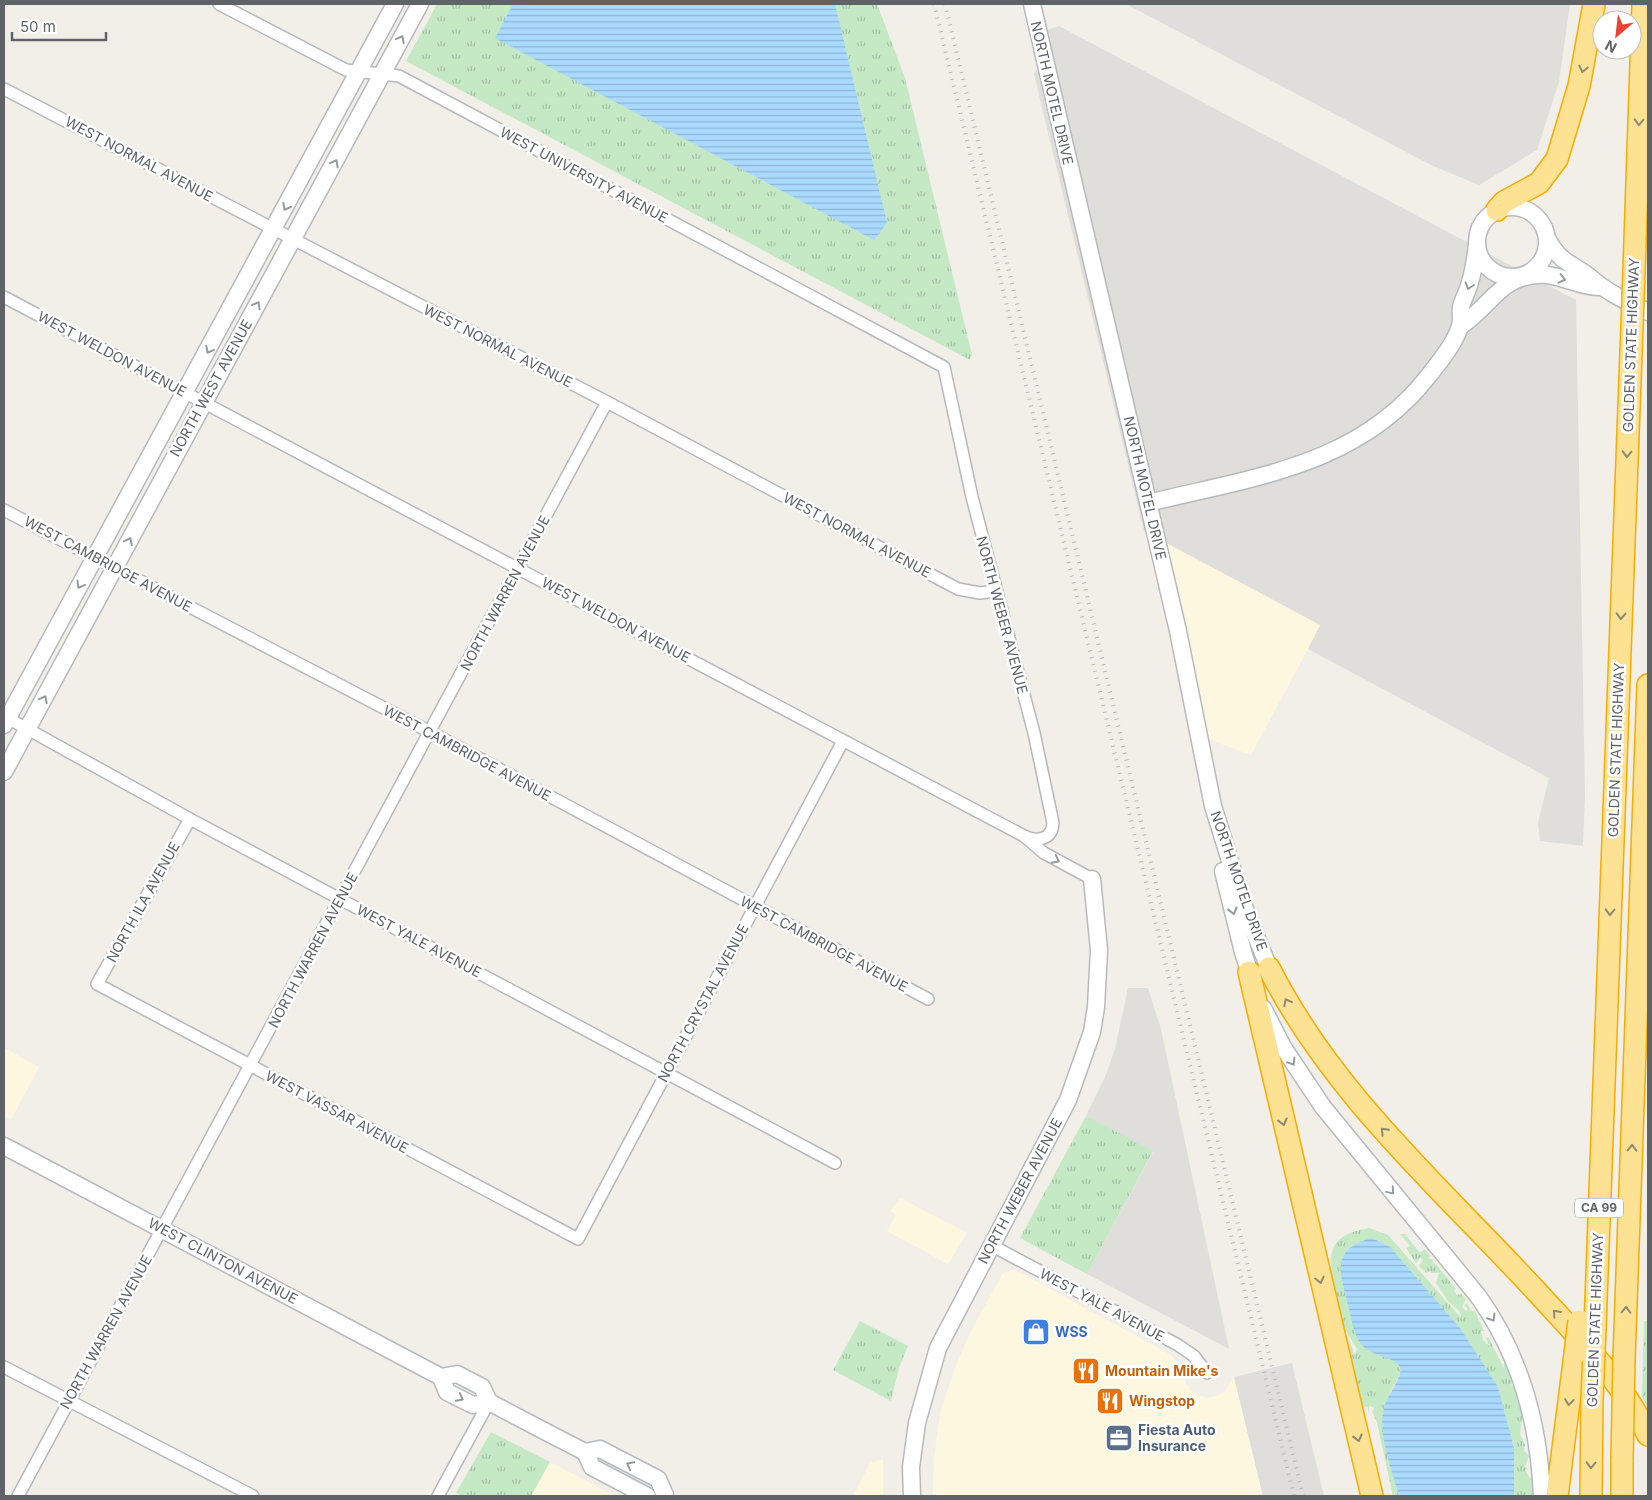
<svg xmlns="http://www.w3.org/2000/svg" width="1652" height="1500" font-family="Inter,sans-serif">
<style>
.commercial{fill:#fef7e0}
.industrial{fill:#e0deda}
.grass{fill:url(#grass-tufts)}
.water{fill:url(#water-rules)}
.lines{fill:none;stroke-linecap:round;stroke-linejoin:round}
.street-casing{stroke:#b5b8bc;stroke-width:14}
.secondary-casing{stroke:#b6babf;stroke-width:19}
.highway-casing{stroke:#f9ab00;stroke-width:24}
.street{stroke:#fff;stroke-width:11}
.secondary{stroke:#fff;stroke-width:16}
.highway{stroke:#fde293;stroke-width:21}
.rail{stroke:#b6b7b8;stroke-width:4;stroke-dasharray:1 6;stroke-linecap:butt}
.highway-bridge-casing{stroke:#f9ab00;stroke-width:24;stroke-linecap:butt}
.highway-bridge{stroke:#fde293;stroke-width:21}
.oneway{stroke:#979a9d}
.oneway2{stroke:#8e8975}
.labels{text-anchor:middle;stroke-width:5;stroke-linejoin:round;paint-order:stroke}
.shield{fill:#fff;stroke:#8f9295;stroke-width:1}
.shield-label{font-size:12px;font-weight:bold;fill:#5f6368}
.street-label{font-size:14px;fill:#5f6368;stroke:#fff}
.shop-label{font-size:14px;font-weight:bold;fill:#366cbe;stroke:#fff;text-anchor:start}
.food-label{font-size:14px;font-weight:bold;fill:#c56008;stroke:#fff;text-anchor:start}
.service-label{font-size:14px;font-weight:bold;fill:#4e5e75;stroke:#fff;text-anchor:start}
</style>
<defs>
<pattern id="grass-tufts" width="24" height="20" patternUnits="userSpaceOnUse" patternTransform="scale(1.25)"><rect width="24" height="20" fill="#c5e8c5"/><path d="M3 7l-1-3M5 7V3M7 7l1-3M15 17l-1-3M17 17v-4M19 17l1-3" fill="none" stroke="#a3c0a4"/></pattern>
<pattern id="water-rules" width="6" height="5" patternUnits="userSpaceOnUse" patternTransform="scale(1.25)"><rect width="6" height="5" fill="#aadaff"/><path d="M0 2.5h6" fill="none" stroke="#8eb4d2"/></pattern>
</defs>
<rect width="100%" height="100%" fill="#f1efe8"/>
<g class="commercial">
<path d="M1144,531L1321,625L1251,755L1192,733Z"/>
<path d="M4,1048L39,1067L11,1120L4,1116Z"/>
<path d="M900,1198L967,1233L948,1264L887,1231L896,1214L890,1211Z"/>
<path d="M1015,1270L1171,1355L1180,1365L1185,1382L1190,1390L1199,1395L1207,1398L1217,1396L1224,1392L1234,1377L1263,1496H933L934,1458L940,1413L956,1365L970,1333L1003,1273Z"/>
<path d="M883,1459V1496H853L871,1461L872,1463Z"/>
<path d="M550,1462L615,1496H531Z"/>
</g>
<g class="industrial">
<path d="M1126,4H1570L1559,82L1537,150L1479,185L1431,165Z"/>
<path d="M1059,26L1576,300L1585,797L1583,846L1540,841L1538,822L1549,778L1308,649L1320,625L1144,531L1034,74L1037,69L1033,51L1035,40L1044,31Z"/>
<path d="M1128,988H1148L1161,1029L1229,1349L1087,1274L1153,1152L1086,1116L1105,1077L1115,1049Z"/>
<path d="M1292,1363L1324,1496H1263L1234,1377Z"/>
</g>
<g class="grass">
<path d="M437,4H877L905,78L972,355L970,360L406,61Z"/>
<path d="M1086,1116L1153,1151L1087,1274L1020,1238Z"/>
<path d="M1369,1228L1388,1235L1462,1319L1459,1311L1448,1301L1436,1283L1439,1273H1431V1271L1426,1273L1419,1266L1423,1260L1420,1257L1416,1263L1406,1248L1410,1246L1400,1234H1405L1420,1253L1425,1249L1430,1256L1428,1258L1433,1260L1432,1264L1435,1263L1456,1289L1454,1291L1457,1295L1461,1294L1466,1299L1462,1307L1466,1311L1468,1309L1464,1305L1467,1303L1471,1311H1475L1484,1331H1481L1483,1340L1490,1347L1486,1338L1488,1337L1504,1368V1362L1508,1365L1514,1383L1511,1384L1516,1389L1523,1409L1520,1434L1525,1445L1524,1450L1529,1456L1525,1467L1529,1470L1525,1469L1530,1479L1533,1471L1536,1489L1534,1496H1514V1448L1498,1387L1375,1354L1395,1360L1401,1368C1399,1381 1393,1384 1389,1396C1377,1426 1391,1466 1399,1496H1393L1377,1423L1372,1411L1374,1410V1407L1369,1406V1413L1367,1406L1363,1408L1360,1399L1343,1336L1348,1338L1355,1355L1357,1349C1354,1344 1350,1338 1347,1333C1337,1319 1326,1265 1333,1249C1339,1234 1355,1231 1369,1228Z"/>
<path d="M860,1321L908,1346L899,1368L891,1401L833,1370Z"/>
<path d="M1644,1321H1648V1408L1642,1397Z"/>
<path d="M491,1432L550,1462L531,1496H462L456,1493Z"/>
</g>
<g class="water">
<path d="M513,4H835L887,223L874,240L495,38Z"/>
<path d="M1372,1238L1390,1247L1460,1328L1498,1387L1514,1448V1496H1399C1393,1473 1379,1437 1383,1413C1385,1396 1399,1385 1401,1368C1391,1354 1373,1358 1362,1345C1353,1335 1352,1320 1349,1309C1341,1274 1328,1250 1372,1238Z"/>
</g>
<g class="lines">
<g class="street-casing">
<g id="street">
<path d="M219,4L346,70L399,76L944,367L972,497L1034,733L1053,823C1052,840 1037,842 1024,836"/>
<path d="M4,89L607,402L958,589L980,593L995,591"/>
<path d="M4,297L1024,836L1044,853L1092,879"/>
<path d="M4,510L430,732L928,999"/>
<path d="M4,716L190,819L835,1163"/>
<path d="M190,819L97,984L578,1239L843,741"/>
<path d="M991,1245L1178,1345L1194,1356L1207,1373"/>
<path d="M4,1367L253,1496"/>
<path d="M18,1496L607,402"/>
<path d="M438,1496L489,1402"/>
</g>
</g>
<g class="secondary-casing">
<g id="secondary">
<path d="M1032,4L1178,631L1213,806L1245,909L1269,968"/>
<circle cx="1512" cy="242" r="35"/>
<path d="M1548,240C1563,266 1570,261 1591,278C1608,293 1628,302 1648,312"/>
<path d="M1461,326C1492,305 1502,272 1547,275C1565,277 1581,287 1599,287"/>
<path d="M1148,503C1253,477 1360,466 1430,374C1441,360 1455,343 1460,326C1462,320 1460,313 1461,307C1463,299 1468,291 1470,282C1474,270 1475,258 1477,245"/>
<path d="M4,725L395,4"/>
<path d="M4,772L420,4"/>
<path d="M1223,871L1243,952L1253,983"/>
<path d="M1263,1008L1283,1047L1323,1107L1478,1296C1521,1356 1539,1423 1542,1496"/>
<path d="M4,1146L441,1377L457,1374L482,1387L489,1402"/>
<path d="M441,1377L447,1392L473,1405L489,1402L550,1434L585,1452L592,1467L647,1496"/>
<path d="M585,1452L600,1449L658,1479L665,1495"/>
<path d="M912,1496L911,1467L917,1423L938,1348L1068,1100L1092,1032L1096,1007L1099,950L1092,879"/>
</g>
</g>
<g class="highway-casing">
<g id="highway">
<path d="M1497,210L1504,202L1539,183L1557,159L1579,86L1594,4"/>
<path d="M1634,272L1643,4"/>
<path d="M1269,968C1333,1095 1442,1189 1537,1292C1577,1336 1622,1381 1648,1435"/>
<path d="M1249,972L1372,1496"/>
<path d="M1595,1328L1631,353"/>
<path d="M1624,1359L1648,685"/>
<path d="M1557,1496L1575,1354"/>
<path d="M1591,1496L1592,1399"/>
<path d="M1622,1496V1460"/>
</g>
</g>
<use href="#street" class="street"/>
<use href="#secondary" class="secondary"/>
<use href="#highway" class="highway"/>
<g class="rail">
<path d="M934,4L1294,1496"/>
<path d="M945,4L1303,1496"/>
</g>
<g class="highway-bridge-casing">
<g id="highway-bridge">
<path d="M1631,353L1634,272"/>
<path d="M1575,1354L1579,1321"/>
<path d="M1592,1399L1595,1328"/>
<path d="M1622,1460L1624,1359"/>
</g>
</g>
<use href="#highway-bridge" class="highway-bridge"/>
</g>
<defs><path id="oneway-chevron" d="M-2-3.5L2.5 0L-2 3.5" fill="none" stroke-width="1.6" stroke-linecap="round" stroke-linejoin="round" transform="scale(1.25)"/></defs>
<g class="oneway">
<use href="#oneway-chevron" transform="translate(401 39) rotate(-62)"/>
<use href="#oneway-chevron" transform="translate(335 163) rotate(-61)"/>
<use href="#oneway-chevron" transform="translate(286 207) rotate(118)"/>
<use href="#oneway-chevron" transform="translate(1562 279) rotate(14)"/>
<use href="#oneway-chevron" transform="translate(1469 286) rotate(108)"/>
<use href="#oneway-chevron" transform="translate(257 305) rotate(-61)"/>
<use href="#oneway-chevron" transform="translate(209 350) rotate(118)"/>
<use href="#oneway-chevron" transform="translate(129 541) rotate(-62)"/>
<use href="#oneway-chevron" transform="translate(80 585) rotate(119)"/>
<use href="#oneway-chevron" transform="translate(44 699) rotate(-62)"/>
<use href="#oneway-chevron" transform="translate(1056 860) rotate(28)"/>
<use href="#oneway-chevron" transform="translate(1233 911) rotate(76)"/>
<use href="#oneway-chevron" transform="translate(1292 1062) rotate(58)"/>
<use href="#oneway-chevron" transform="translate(1391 1191) rotate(50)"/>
<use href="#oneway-chevron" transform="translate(1492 1318) rotate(58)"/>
<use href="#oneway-chevron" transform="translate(460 1398) rotate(27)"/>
<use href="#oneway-chevron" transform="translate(630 1465) rotate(-152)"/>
</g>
<g class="oneway2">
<use href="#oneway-chevron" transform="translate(1583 69) rotate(102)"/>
<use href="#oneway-chevron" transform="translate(1639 122) rotate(92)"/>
<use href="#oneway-chevron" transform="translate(1627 454) rotate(92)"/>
<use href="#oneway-chevron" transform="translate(1621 616) rotate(92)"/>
<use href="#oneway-chevron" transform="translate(1610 912) rotate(92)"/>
<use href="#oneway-chevron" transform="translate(1287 1002) rotate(-119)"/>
<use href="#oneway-chevron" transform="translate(1283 1122) rotate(76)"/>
<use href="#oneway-chevron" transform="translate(1384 1131) rotate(-134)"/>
<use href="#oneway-chevron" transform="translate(1632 1148) rotate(-88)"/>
<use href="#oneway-chevron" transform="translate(1320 1280) rotate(77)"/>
<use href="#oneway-chevron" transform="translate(1626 1310) rotate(-88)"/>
<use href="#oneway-chevron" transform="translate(1556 1313) rotate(-132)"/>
<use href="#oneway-chevron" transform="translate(1569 1402) rotate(97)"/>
<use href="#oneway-chevron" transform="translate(1358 1438) rotate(76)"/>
<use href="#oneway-chevron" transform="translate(1591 1465) rotate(91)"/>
</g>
<defs>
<g id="shop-square" transform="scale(1.4375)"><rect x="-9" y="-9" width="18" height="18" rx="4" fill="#3f7fe0" stroke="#fff"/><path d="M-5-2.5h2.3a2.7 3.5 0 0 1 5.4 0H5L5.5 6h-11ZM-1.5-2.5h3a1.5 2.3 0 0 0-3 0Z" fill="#fff"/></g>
<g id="restaurant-square" transform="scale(1.4375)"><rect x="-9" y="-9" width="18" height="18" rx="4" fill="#e8710a" stroke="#fff"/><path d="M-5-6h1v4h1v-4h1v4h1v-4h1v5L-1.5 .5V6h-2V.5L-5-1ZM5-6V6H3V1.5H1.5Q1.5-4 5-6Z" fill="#fff"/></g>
<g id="office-square" transform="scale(1.4375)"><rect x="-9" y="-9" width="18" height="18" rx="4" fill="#5c6f8a" stroke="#fff"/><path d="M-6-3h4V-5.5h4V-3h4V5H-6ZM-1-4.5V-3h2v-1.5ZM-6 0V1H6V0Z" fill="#fff"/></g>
</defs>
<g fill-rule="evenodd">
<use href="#shop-square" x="1036" y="1332"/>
<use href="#restaurant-square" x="1086" y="1371"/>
<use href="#restaurant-square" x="1110" y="1401"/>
<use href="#office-square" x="1119" y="1438"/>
</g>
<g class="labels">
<rect class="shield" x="1575" y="1198.5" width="48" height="19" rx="4"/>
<g class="shield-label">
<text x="1599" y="1212">CA 99</text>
</g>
<g class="street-label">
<text transform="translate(1052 93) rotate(77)" y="5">NORTH MOTEL DRIVE</text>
<text transform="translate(139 159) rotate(28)" y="5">WEST NORMAL AVENUE</text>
<text transform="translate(584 175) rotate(28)" y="5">WEST UNIVERSITY AVENUE</text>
<text transform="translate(1631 345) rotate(-88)" y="5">GOLDEN STATE HIGHWAY</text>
<text transform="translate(498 346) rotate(27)" y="5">WEST NORMAL AVENUE</text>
<text transform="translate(112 354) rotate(28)" y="5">WEST WELDON AVENUE</text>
<text transform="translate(211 388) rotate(-61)" y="5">NORTH WEST AVENUE</text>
<text transform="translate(1145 488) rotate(77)" y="5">NORTH MOTEL DRIVE</text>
<text transform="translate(857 535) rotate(28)" y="5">WEST NORMAL AVENUE</text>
<text transform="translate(108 564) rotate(28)" y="5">WEST CAMBRIDGE AVENUE</text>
<text transform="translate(505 593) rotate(-62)" y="5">NORTH WARREN AVENUE</text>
<text transform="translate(1002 615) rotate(75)" y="5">NORTH WEBER AVENUE</text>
<text transform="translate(616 620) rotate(28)" y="5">WEST WELDON AVENUE</text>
<text transform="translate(1616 750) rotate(-88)" y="5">GOLDEN STATE HIGHWAY</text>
<text transform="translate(467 753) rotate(28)" y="5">WEST CAMBRIDGE AVENUE</text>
<text transform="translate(1239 881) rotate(71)" y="5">NORTH MOTEL DRIVE</text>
<text transform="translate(143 902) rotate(-61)" y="5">NORTH ILA AVENUE</text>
<text transform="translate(419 941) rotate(28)" y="5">WEST YALE AVENUE</text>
<text transform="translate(824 944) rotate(28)" y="5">WEST CAMBRIDGE AVENUE</text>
<text transform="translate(313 950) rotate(-62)" y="5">NORTH WARREN AVENUE</text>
<text transform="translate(703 1003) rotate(-62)" y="5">NORTH CRYSTAL AVENUE</text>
<text transform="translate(337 1112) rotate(28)" y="5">WEST VASSAR AVENUE</text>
<text transform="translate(1020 1191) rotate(-62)" y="5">NORTH WEBER AVENUE</text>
<text transform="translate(223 1261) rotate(28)" y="5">WEST CLINTON AVENUE</text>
<text transform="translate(1102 1305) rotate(28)" y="5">WEST YALE AVENUE</text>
<text transform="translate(1595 1320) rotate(-88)" y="5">GOLDEN STATE HIGHWAY</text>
<text transform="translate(106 1332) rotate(-61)" y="5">NORTH WARREN AVENUE</text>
</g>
<g class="shop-label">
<text x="1055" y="1337">WSS</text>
</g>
<g class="food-label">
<text x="1105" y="1376">Mountain Mike's</text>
<text x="1129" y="1406">Wingstop</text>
</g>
<g class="service-label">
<text x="1138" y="1435">Fiesta Auto<tspan x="1138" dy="16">Insurance</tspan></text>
</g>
</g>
<rect width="1652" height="1500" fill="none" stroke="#5f6368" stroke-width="10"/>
<g transform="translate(1617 35) rotate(208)"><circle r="24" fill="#ffffff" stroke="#bfc1c3"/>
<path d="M0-4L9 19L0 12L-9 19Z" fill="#ea4335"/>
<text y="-8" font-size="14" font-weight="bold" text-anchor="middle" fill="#5f6368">N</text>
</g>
<path d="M12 32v8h94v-8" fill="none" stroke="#5f6368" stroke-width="2.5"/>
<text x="20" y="32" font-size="15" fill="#5f6368" stroke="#ffffff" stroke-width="4" paint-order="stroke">50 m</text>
</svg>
